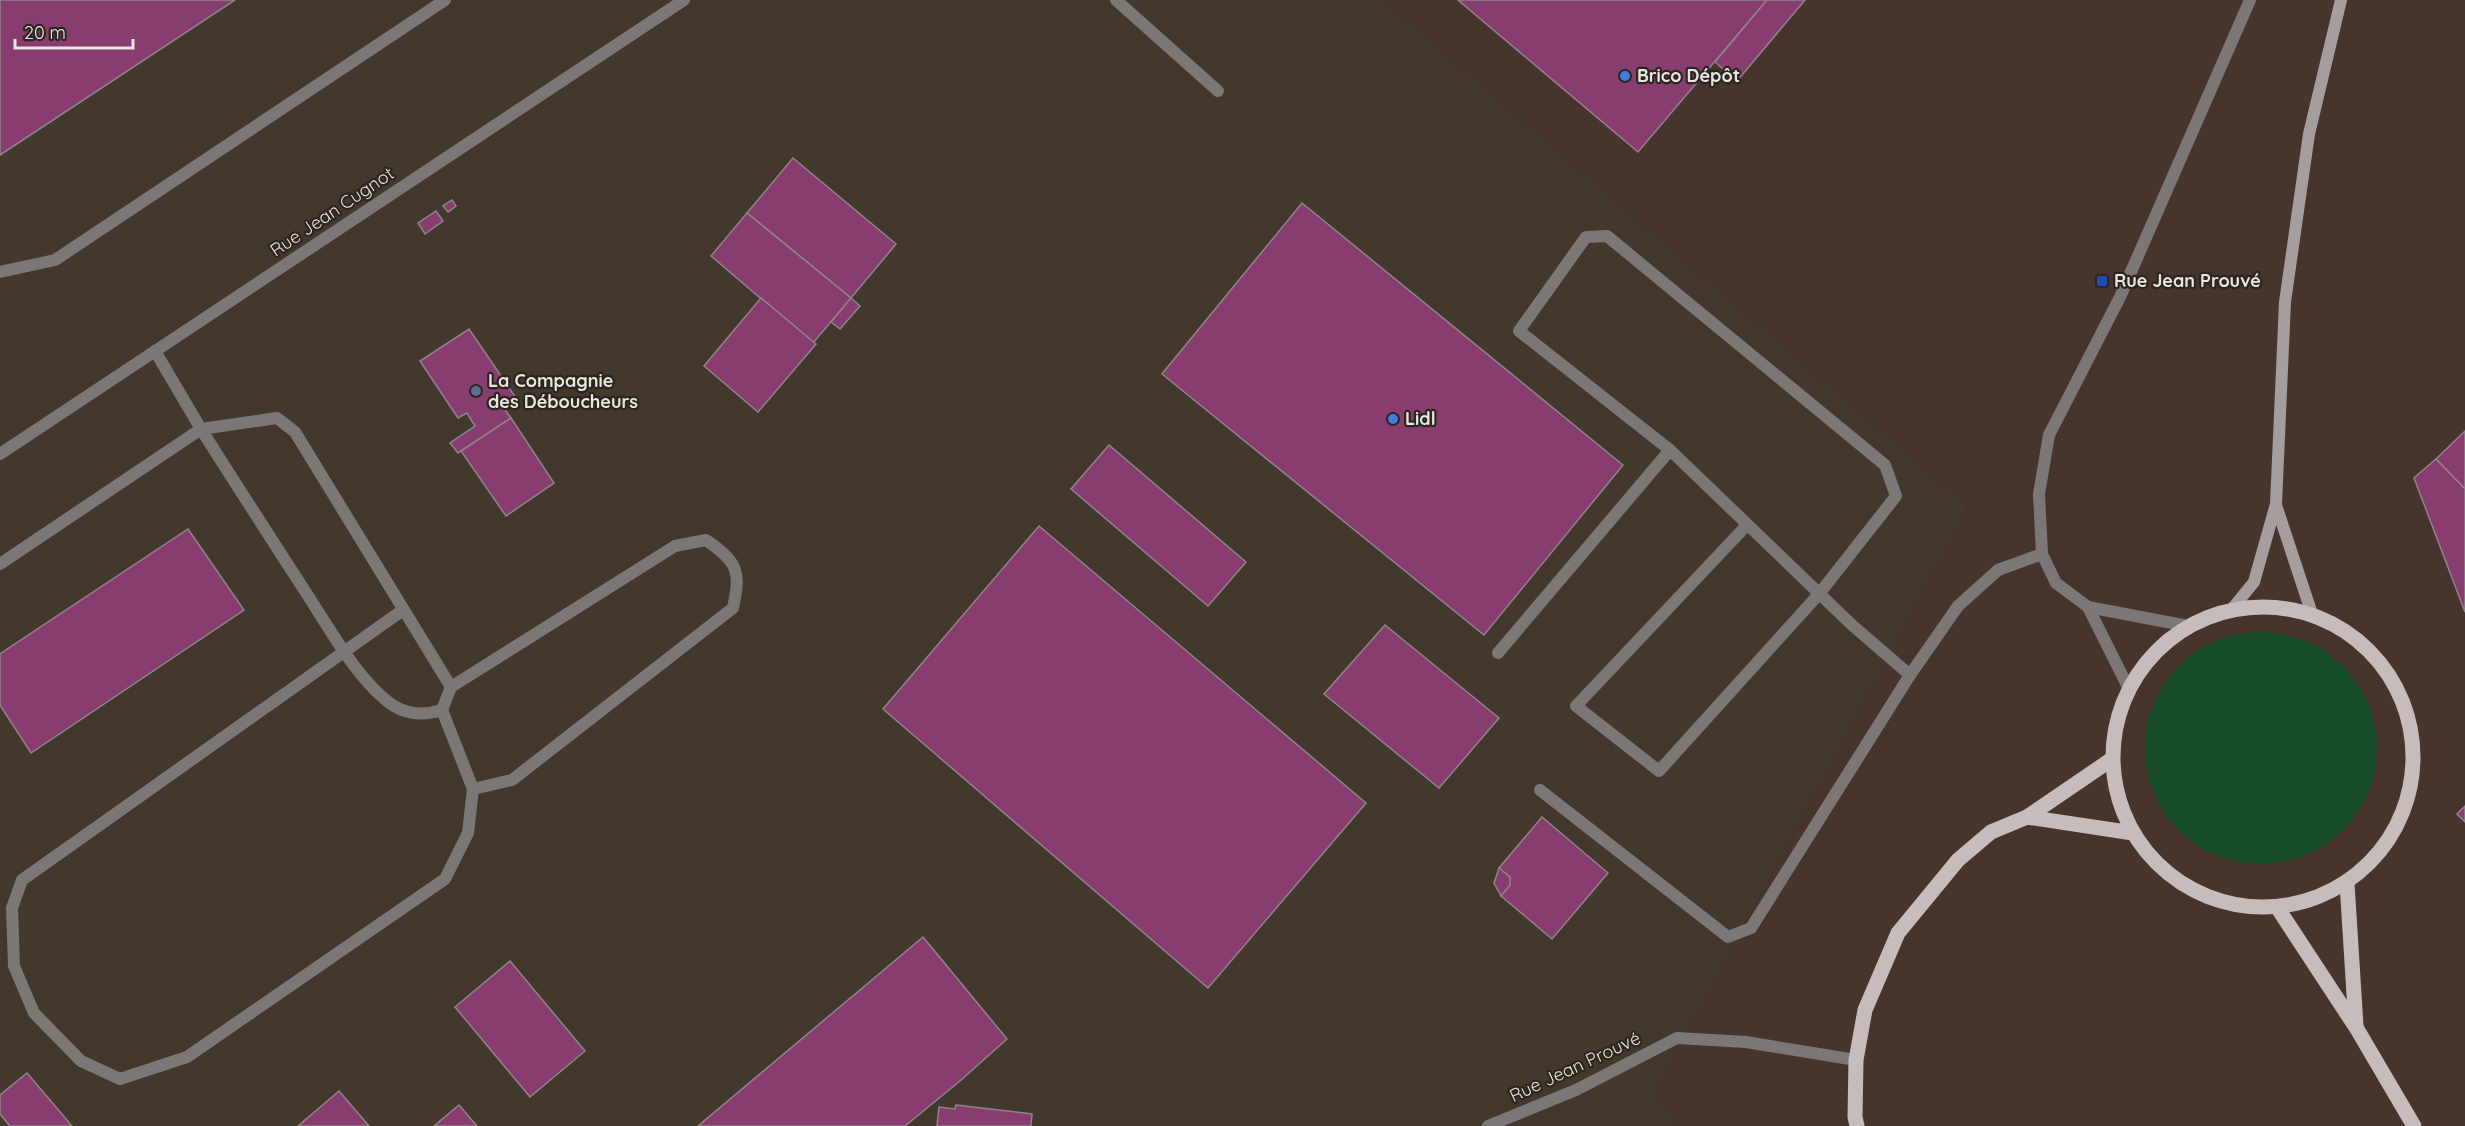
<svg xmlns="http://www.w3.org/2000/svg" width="2465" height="1126" font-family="Quicksand,sans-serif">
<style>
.commercial{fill:#47342c}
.built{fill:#42382c}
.green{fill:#184d2a}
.building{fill:#883c6f;stroke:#8f848a;stroke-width:1.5}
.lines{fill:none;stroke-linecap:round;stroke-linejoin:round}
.lane{stroke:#7c7777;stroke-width:12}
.street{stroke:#7c7777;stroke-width:12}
.secondary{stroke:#a69e9e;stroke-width:12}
.primary{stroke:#c7bcbc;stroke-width:15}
.shop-dot{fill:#3f7fe0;stroke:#2c2620;stroke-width:2}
.transit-dot{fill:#1a4fb4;stroke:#2c2620;stroke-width:2}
.service-dot{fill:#5c6f8a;stroke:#2c2620;stroke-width:2}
.labels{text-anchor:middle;stroke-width:4.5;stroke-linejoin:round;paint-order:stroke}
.poi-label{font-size:18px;font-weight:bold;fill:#e9e5e0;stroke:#2c2620;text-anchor:start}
.street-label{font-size:18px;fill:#e9e5e0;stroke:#2c2620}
</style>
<rect width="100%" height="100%" fill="#36302a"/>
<path class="commercial" d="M1382,0H2465V1126H1680L1653,1095L1968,507Z"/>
<path class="built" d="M0,0H1382L1968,507L1653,1095L1680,1126H0Z"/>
<circle class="green" cx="2261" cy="748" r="116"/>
<g class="building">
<path d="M0,0H235L0,155Z"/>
<path d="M1458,0H1767L1638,152Z"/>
<path d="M1767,0H1805L1737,81L1715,62Z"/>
<path d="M793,158L896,244L851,298L747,213Z"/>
<path d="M452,200L456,206L448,212L443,206Z"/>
<path d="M1302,203L1623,465L1484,635L1162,374Z"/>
<path d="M436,211L443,221L425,234L418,223Z"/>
<path d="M747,213L851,298L813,343L711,256Z"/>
<path d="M761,298L816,344L758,412L704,366Z"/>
<path d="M851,298L860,306L840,329L831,322Z"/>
<path d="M469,329L516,398L503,407L511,418L458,453L450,443L475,426L467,413L458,418L420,361Z"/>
<path d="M511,418L554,483L506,516L461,451Z"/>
<path d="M2465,431V489L2436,459Z"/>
<path d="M1109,445L1246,562L1208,606L1071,489Z"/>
<path d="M2436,459L2465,489V612L2414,478Z"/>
<path d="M1039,526L1366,803L1208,988L883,709Z"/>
<path d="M188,529L244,610L31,753L0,705V654Z"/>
<path d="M1385,625L1499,718L1439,788L1324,694Z"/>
<path d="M2465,806V822L2457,814Z"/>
<path d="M1542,817L1608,873L1552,939L1501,896L1510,885V877L1499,868Z"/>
<path d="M1499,868L1510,877V885L1501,896L1494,883Z"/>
<path d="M923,937L1007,1039L960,1081L905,1126H698Z"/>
<path d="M510,961L585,1051L530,1097L455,1007Z"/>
<path d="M27,1073L72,1126H10L0,1114V1095Z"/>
<path d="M339,1091L369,1126H298Z"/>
<path d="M459,1105L477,1126H434Z"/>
<path d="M956,1105L1032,1114L1031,1126H937L939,1107L955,1109Z"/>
</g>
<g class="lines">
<g class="lane">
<path d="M1116,0L1218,91"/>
<path d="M0,272L55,260L445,0"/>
<path d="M277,418L295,432L451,687L442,710C426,715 409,715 394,706C359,683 328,626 305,591C270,537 235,483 201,429Z"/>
<path d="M1670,450L1519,331L1586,237L1607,236L1885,465L1896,496L1819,594L1659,771L1576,706L1747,525"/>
<path d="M0,564L201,429L155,351"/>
<path d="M403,610L22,880L12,908L14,966L34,1013L81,1061L120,1079L187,1057L445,879L468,833L473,789L442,710"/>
<path d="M1498,653L1670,450L1852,625L1910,675"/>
<path d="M451,687L675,546L706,540C738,562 741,571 733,608L512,780L473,789"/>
<path d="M1540,790L1728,937L1751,928L1910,675L1958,606L1998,570L2042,554"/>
</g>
<g class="street">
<path d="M0,454L684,0"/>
<path d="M2088,607L2188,626"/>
<path d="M2129,689L2088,607L2056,583L2042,554L2039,494L2049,435L2120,297L2250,0"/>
<path d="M1488,1126L1576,1090L1677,1038L1746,1042L1856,1060"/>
</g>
<g class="secondary">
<path d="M2276,505L2312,614"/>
<path d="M2232,609L2254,582L2276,504L2285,302L2309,134L2341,0"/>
</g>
<g class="primary">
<circle cx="2263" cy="757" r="150"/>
<path d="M2027,817L2133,833"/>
<path d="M2347,883L2356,1026"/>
<path d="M2277,907L2357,1029L2414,1126"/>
<path d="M1857,1126L1855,1117L1856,1060L1865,1010L1898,933L1958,860L1991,832L2027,817L2112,759"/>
</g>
</g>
<g class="shop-dot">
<circle cx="1625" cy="76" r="6"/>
<circle cx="1393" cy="419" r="6"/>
</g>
<rect class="transit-dot" x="2096" y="275" width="12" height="12" rx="3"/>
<circle class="service-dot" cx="476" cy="391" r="6"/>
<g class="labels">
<g class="poi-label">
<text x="1637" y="82">Brico Dépôt</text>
<text x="2114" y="287">Rue Jean Prouvé</text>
<text x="488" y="387">La Compagnie<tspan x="488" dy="21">des Déboucheurs</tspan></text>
<text x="1405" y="425">Lidl</text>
</g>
<g class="street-label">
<text transform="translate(332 212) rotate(-34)" y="6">Rue Jean Cugnot</text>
<text transform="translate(1575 1067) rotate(-25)" y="6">Rue Jean Prouvé</text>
</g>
</g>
<path d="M15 39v9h118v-9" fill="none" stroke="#e9e5e0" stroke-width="3"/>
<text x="24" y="39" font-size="18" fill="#e9e5e0" stroke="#2c2620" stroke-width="4.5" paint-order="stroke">20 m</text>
</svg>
